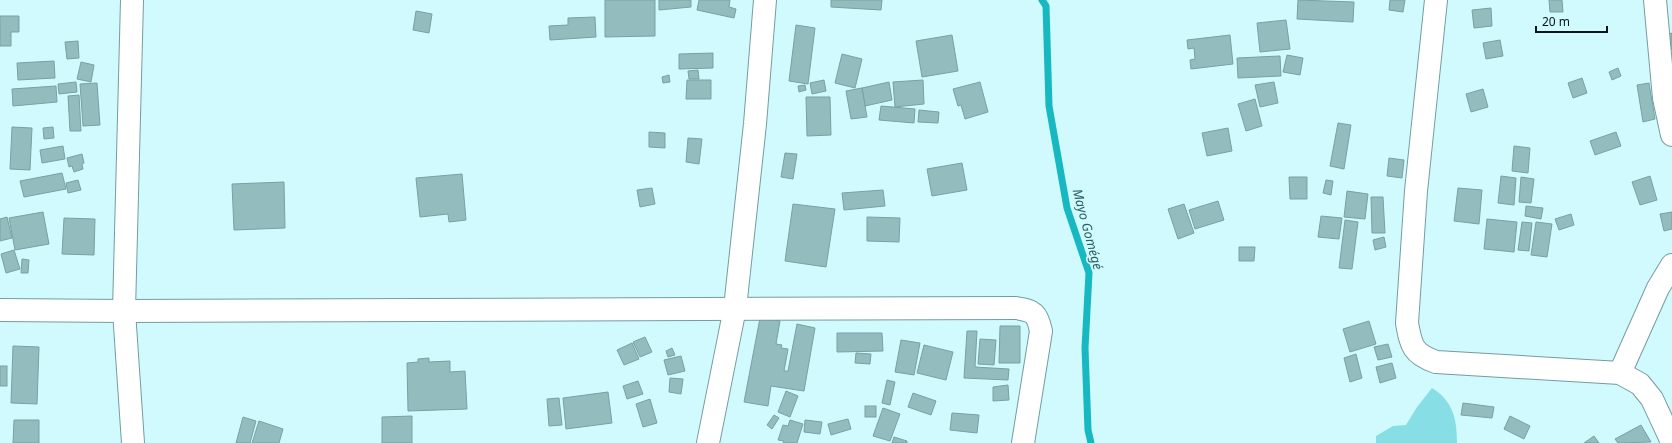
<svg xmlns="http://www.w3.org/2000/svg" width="1672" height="443" font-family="'Noto Sans',sans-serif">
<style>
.green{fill:#87dfe5}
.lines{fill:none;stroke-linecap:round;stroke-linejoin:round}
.stream{stroke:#17b8c1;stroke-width:7}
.building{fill:#93bcbe;stroke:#79a1a4}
.street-casing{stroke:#759c9f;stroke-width:24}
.street{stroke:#fff;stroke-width:22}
.labels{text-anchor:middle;stroke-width:3.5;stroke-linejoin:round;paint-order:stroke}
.water-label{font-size:13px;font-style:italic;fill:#265f63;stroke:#d0fafd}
</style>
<rect width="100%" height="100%" fill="#d0fafd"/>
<path class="green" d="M1432,388C1453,401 1457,419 1457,443H1376V436L1393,426L1406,425L1417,407Z"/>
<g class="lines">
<path class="stream" d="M1042,0L1046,6L1049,106L1067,208L1089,273L1085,348L1088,430L1091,443"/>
</g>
<g class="building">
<path d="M605,0H655V36L605,37Z"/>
<path d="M659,0H691V7L659,10Z"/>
<path d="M699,0H730L729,7L736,9L734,18L697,10Z"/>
<path d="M831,0H882L881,10L831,7Z"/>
<path d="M1298,0L1354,2L1353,22L1297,19Z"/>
<path d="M1390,0H1405L1403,12L1389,10Z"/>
<path d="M1549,0H1562L1563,12H1550Z"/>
<path d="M1491,8L1492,26L1474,28L1472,10Z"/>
<path d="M416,11L432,14L429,33L413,30Z"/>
<path d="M0,16H19V32H11V46H0Z"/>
<path d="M595,17L596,37L550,40L549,26L568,25V18Z"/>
<path d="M1286,20L1290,49L1260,52L1257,23Z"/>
<path d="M796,25L815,28L808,84L789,81Z"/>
<path d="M1672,33V49L1668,51L1664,36Z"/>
<path d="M952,35L958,71L922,77L916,41Z"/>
<path d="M1230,35L1233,64L1191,69L1190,60L1195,59L1194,48L1188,49L1187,40Z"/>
<path d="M1500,40L1503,56L1486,59L1483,43Z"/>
<path d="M78,41L79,58L67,59L65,42Z"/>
<path d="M713,53V68L679,69V54Z"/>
<path d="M842,54L862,59L855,88L835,83Z"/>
<path d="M1287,55L1303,58L1300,75L1283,72Z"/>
<path d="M1280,56L1281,76L1238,78L1237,58Z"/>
<path d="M54,61L55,78L18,80L17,63Z"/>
<path d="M81,62L94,65L91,82L77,79Z"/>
<path d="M1618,68L1621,76L1612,80L1609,72Z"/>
<path d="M698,70L699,79H689L688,71Z"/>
<path d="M669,75L670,82L663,83L662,77Z"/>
<path d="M1582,78L1587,93L1573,98L1568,83Z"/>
<path d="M687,80H711V99H686Z"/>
<path d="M824,80L826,91L812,94L810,83Z"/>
<path d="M923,80L924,104L895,107L893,82Z"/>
<path d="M76,82L77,92L59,94L58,84Z"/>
<path d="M889,82L892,100L865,106L862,88Z"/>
<path d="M980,82L988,112L965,119L961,105L958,106L953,89Z"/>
<path d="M1274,82L1278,103L1260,107L1255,85Z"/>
<path d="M97,83L100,125L83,126L80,84Z"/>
<path d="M1649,83L1655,119L1643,122L1637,85Z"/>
<path d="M805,85L806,90L799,92L798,86Z"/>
<path d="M56,86L57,102L13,106L12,89Z"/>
<path d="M862,88L867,117L851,119L846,91Z"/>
<path d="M1483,89L1488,107L1471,112L1466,94Z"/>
<path d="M79,95L81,131H70L68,96Z"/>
<path d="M806,97H830L831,135L807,136Z"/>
<path d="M1255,99L1262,126L1246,131L1238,104Z"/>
<path d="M881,106L915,109L914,123L879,120Z"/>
<path d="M919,110L939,112L938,123L918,122Z"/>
<path d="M1338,123L1351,125L1344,169L1330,166Z"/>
<path d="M12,127L32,128L30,170L10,169Z"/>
<path d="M53,127L54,138L44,139L43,128Z"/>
<path d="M1228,128L1232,151L1207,156L1202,133Z"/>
<path d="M649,132L665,133V148L649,147Z"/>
<path d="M1616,132L1621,146L1595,155L1590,141Z"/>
<path d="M688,138L702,139L699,164L686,162Z"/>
<path d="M63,146L65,159L42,163L40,150Z"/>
<path d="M1514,146L1530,148L1528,173L1512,171Z"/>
<path d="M785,153L797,154L793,179L781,177Z"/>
<path d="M82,154L84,163L82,164L83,169L74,172L72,166L69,167L67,158Z"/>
<path d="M1389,158L1404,160L1402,178L1387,176Z"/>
<path d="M962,163L967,190L932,196L927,169Z"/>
<path d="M62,173L66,189L24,197L20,181Z"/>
<path d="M462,174L466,220L449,222L448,214L420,217L416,178Z"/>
<path d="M1501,176L1516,178L1514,205L1498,203Z"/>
<path d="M1650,176L1657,200L1640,205L1632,182Z"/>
<path d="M1289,177H1307V199H1290Z"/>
<path d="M1521,177L1534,179L1531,203L1519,202Z"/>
<path d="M78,180L81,190L68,193L66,183Z"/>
<path d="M1326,180L1333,181L1331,195L1323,193Z"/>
<path d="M284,182L285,228L234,230L232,184Z"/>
<path d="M652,188L655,204L640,207L637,190Z"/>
<path d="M1458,188L1482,190L1479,224L1454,221Z"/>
<path d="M883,190L885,206L844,210L842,193Z"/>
<path d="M1347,191L1368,194L1365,219L1344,217Z"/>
<path d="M1371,197H1383L1385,233H1372Z"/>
<path d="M1218,201L1224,220L1195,229L1189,210Z"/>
<path d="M793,204L835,209L826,267L785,261Z"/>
<path d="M1184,204L1194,233L1178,239L1168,209Z"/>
<path d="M1526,206L1543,208L1541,219L1525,216Z"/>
<path d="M43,212L49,244L15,250L9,218Z"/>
<path d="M1672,212V229L1664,231L1660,214Z"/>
<path d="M1571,214L1574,225L1559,230L1555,219Z"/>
<path d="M1321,216L1342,218L1339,239L1318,237Z"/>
<path d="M7,217L12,238L0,241V219Z"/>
<path d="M867,217L900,218L899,242L867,241Z"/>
<path d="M64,218L95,219L94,255L62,254Z"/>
<path d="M1487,219L1517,222L1514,252L1484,249Z"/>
<path d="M1345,220L1358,222L1352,269L1339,268Z"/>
<path d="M1522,222L1532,223L1529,251L1518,250Z"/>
<path d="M1536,222L1552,224L1547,257L1531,255Z"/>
<path d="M1384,237L1386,247L1375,250L1373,240Z"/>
<path d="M1239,247H1255L1254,261H1239Z"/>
<path d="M14,250L20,269L6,273L1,254Z"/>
<path d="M22,259L29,260L28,273H21Z"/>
<path d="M760,318L780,321L776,344L782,345L781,348L788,349L784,371H788L797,324L815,328L804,391L771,386L768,406L744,402Z"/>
<path d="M1369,321L1376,344L1350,352L1343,329Z"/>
<path d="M1000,326H1020V363H999Z"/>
<path d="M967,331H977L975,367L1009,369L1008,380L964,378Z"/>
<path d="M837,333H882L883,351L837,352Z"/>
<path d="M645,337L652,352L640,357L633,342Z"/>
<path d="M980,339L996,340L994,365L978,364Z"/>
<path d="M901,340L920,343L914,375L895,372Z"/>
<path d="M632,343L639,359L624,365L617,350Z"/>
<path d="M1388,344L1392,357L1378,360L1374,347Z"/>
<path d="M924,345L953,352L946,380L917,373Z"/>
<path d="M13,346L39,347L37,404L11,403Z"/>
<path d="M672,348L675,355L668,357L666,351Z"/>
<path d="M856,353L871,354L870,364L855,363Z"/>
<path d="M1356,354L1362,378L1350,382L1344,358Z"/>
<path d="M681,356L685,371L668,375L664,360Z"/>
<path d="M429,358V362L450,361V372L465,371L467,409L408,411L407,363L418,362V359Z"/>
<path d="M1392,363L1396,378L1380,383L1376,367Z"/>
<rect x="0" y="366" width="7" height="20"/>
<path d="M670,378L683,379L681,394L669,392Z"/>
<path d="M887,380L895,382L890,405L882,403Z"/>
<path d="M638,381L643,394L627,399L623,386Z"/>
<path d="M1008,385L1009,400L993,401V387Z"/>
<path d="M786,391L798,396L790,417L778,412Z"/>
<path d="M608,392L612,423L566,429L563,398Z"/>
<path d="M913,393L936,401L931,415L908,407Z"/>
<path d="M559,398L562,425L549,426L547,399Z"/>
<path d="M650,399L657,423L643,427L636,404Z"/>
<path d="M1463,403L1494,407L1492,418L1461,415Z"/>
<rect x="865" y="406" width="11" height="11"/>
<path d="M883,408L900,414L890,441L873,436Z"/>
<path d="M952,413L979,415L977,433L950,430Z"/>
<path d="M774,415L779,418L772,429L767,425Z"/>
<path d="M412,416V443H382V417Z"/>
<path d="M1510,416L1530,426L1524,439L1504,429Z"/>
<path d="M243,417L256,421L250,443H236Z"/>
<path d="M848,419L851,429L831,435L828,424Z"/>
<path d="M14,420H39V443H13Z"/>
<path d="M790,420L803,424L797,443H783L784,441L778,440L783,425L788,426Z"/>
<path d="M805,420L822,422L820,434L804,432Z"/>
<path d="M259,421L283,429L279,443H252Z"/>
<path d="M1641,425L1651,442L1618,443L1615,439Z"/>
<path d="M1594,436L1599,443H1584Z"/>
<path d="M894,437L907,441V443H892Z"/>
</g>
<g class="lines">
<g class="street-casing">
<g id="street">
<path d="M132,0L124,311L133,443"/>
<path d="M1436,0L1416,191L1407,323C1411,346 1413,354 1436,362L1620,373L1640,384L1652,399L1672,442"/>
<path d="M1655,0L1664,98L1672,135"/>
<path d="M0,310L124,311L1016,308C1034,311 1037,313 1041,331L1023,443"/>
<path d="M1620,373L1658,288L1672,265"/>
<path d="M708,443L735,308L755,124L765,0"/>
</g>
</g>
<use href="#street" class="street"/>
</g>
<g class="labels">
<g class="water-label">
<text transform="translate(1088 229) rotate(75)" y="5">Mayo Gomégé</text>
</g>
</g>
<path d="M1536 26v6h71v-6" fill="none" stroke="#061516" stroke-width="2"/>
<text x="1542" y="26" font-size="12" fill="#061516" stroke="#d0fafd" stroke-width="3" paint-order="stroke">20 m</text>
</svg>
